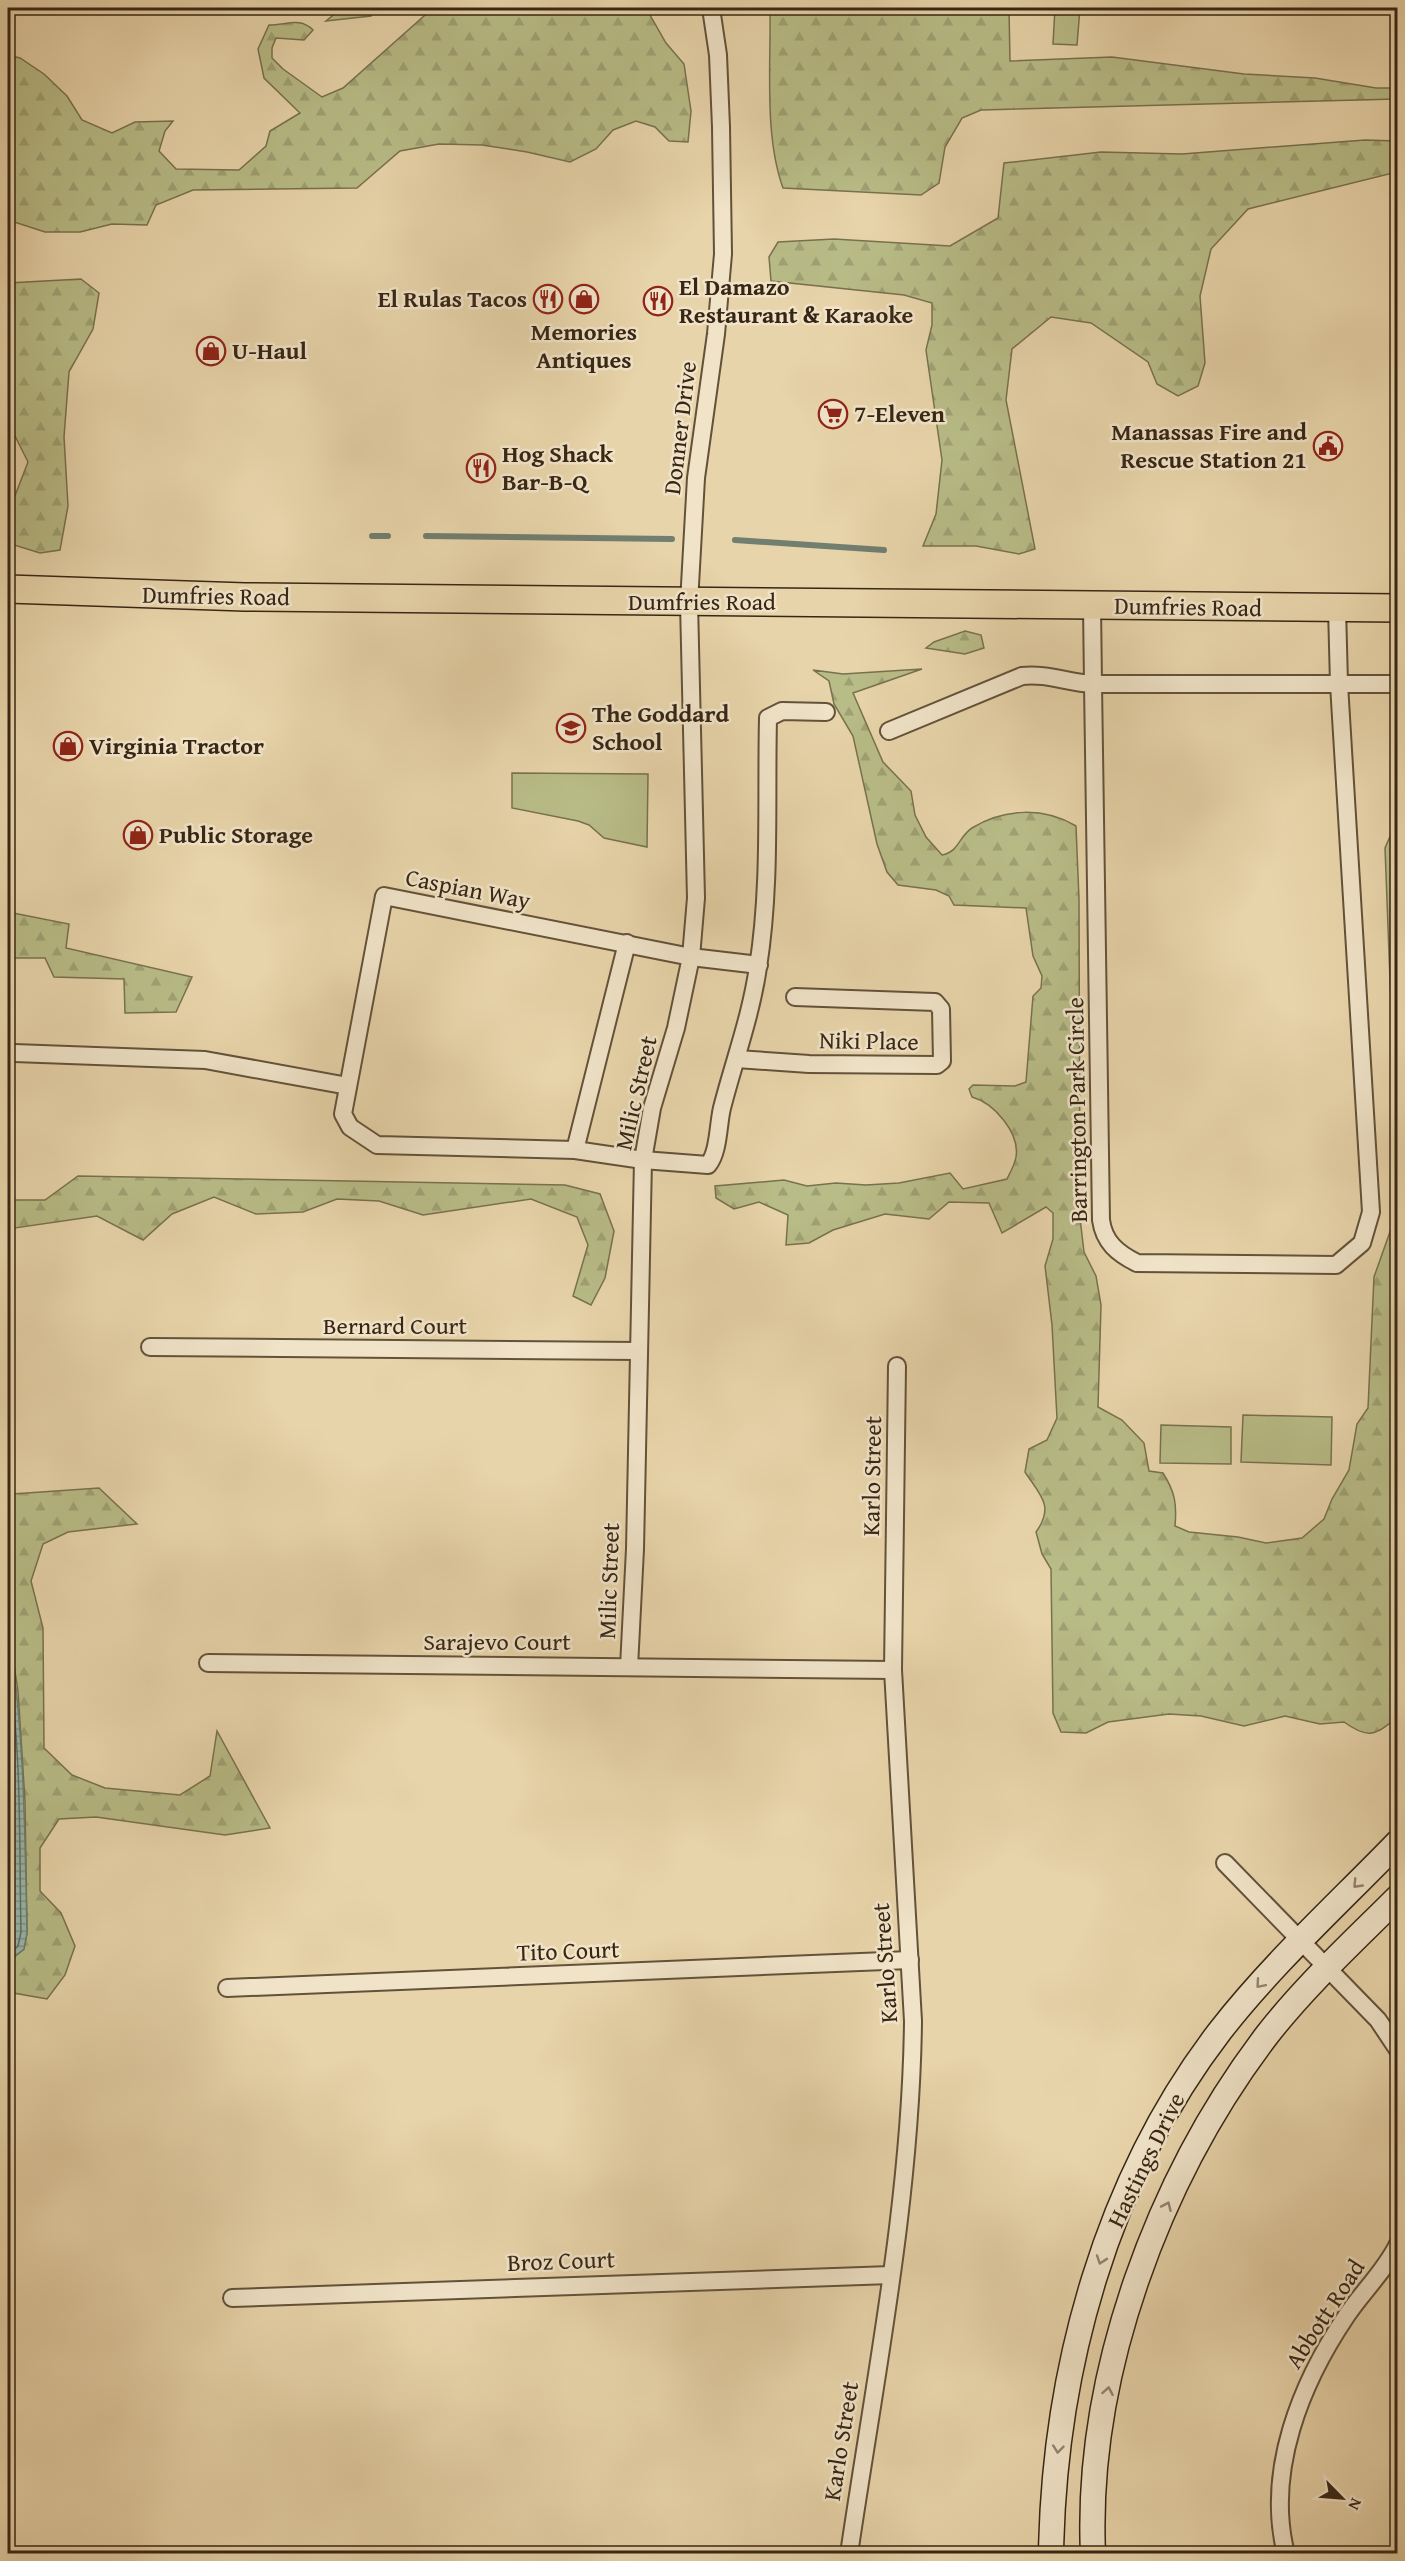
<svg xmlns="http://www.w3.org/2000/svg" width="1405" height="2561" font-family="'Gentium Book Plus',serif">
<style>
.green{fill:#b8bc87;stroke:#78714e;stroke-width:1.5}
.forest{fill:url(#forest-firs);stroke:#78714e;stroke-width:1.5}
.water{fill:url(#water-rules);stroke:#717e70;stroke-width:1.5}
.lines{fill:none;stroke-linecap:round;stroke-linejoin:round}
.shore{stroke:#676f60;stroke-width:1.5}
.stream{stroke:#717e70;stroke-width:6}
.street-casing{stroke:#63523a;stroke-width:20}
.secondary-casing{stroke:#372615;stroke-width:27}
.primary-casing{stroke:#372615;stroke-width:30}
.street{stroke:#f0e3c8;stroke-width:16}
.secondary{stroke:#f0e3c8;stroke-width:24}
.primary{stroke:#e8d4aa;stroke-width:27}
.oneway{stroke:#94846e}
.labels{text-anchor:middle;stroke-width:5;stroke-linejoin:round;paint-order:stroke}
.poi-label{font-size:24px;font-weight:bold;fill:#372615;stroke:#f0e3c8;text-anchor:start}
.street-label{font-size:24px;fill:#372615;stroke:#f0e3c8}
</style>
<defs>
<pattern id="forest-firs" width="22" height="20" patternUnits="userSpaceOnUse" patternTransform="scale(1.5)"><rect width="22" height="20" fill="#b8bc87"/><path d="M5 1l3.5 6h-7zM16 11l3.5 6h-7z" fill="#9fa174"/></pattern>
<pattern id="water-rules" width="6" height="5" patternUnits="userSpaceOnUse" patternTransform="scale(1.5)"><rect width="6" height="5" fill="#97b8ac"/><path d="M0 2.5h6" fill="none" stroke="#7c958b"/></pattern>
</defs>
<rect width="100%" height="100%" fill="#e8d4aa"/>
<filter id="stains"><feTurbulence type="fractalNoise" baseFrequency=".00333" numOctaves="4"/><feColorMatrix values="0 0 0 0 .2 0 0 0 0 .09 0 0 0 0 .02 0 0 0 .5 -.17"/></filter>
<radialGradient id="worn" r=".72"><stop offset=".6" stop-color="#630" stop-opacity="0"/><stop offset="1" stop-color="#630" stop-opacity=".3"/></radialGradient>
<g class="green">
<path d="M1055,8H1080L1077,45L1053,44Z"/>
<path d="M512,773L648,774L647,847L604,838L589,825L578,821L512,808Z"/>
<path d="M1243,1415L1332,1417L1331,1465L1241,1462Z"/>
<path d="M1161,1425L1231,1427V1464L1160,1463Z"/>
</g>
<g class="forest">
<path d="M342,8H371L373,10L371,16L326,21Z"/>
<path d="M433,8H646L666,43L684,64L691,111L688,142L669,141L655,127L636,121L613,130L596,149L570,162L527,152L482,145L439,144L400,151L357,188L193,190L156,205L147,225L112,224L80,232H45L8,220V55L20,58L44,74L67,96L82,120L112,133L135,122L173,121L165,131L159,151L176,169L239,170L266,146L270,131L300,113L264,78L258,49L269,25C287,25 300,17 313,30L304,40L276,38L272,48V58L283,69L322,97L343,88Z"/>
<path d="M770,8H1009L1010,61L1112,57L1244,74L1315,78L1376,88H1397V99L981,110L962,118L945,147L939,183L921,195L783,188C764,136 771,64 770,8Z"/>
<path d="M1365,140L1397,141V172L1248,209L1211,249L1200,296L1205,363L1198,386L1178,396L1157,384L1148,362L1091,323L1051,317L1012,349L1006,400L1035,549L1019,554L976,546H923L936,514L942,460L926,350L932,325V303L904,295L771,281L769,257L778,242L834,239L950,246L998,218L1004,163L1101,152L1182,154Z"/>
<path d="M81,279L99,293L93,329L69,372L64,437L68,506L60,550L40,553L14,545L13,501L28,462L13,432L11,421L8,420V283Z"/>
<path d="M965,631L981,635L984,648L965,654L926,648L934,642Z"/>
<path d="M922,669L853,693L883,762L911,791L915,815L926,837L942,855C959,852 959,836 972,828C1004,808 1044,807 1076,826L1079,899L1080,1218L1084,1252L1096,1276L1101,1305L1098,1407L1122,1420L1144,1443L1149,1471L1163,1473C1175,1492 1177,1504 1175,1526L1189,1532L1238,1537L1266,1543L1302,1538L1324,1519L1332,1499L1349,1470L1357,1424L1368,1408L1374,1277L1397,1212L1398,1717C1375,1735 1369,1740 1344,1722L1320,1724L1285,1716L1244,1726L1201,1716L1169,1714L1108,1722L1086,1733L1061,1732L1053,1713L1051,1569L1042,1554L1036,1532C1055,1506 1040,1495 1025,1472L1029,1449L1047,1440L1057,1418L1052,1325L1045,1266L1053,1239V1213L1046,1207L1002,1233L989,1203L949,1202L929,1219L885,1214L833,1230L809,1243L786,1245L788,1215L759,1202L734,1209L716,1198L715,1186L784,1180L807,1186L836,1183L866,1185L899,1183L950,1173L963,1189L1007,1179C1010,1173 1015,1164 1016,1157C1020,1133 994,1103 972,1097L969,1089L973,1085L1015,1086L1026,1082L1033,996L1041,988L1042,976L1033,956L1026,908L954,905L949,896L936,890L898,885L887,872L877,844L853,736L834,704L829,681L813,670L843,674Z"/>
<path d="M1392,832H1398L1397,1163L1385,848Z"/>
<path d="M8,912L69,924L66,948L192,977L176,1012L125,1013L124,979L54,977L45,958H8Z"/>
<path d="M78,1176L565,1185L600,1194L614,1231L605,1278L591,1305L573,1296L588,1245L577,1217L531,1199L423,1215L379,1201L337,1199L303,1212L256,1214L214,1197L172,1214L143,1240L97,1216L8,1229V1200H45Z"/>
<path d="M99,1488L137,1524L68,1532L43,1544L31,1581L43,1628L44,1748L72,1775L105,1788L180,1795L210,1776L217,1731L270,1828L225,1835L96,1817L59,1819L40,1848V1891L61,1913L75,1946L65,1975L47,1999L8,1992V1962L24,1949L27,1933L25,1801L18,1691L8,1625V1491L12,1494Z"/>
</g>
<path class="water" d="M8,1625C24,1727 25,1829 27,1933L24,1949L8,1962Z"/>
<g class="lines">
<g class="shore">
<path d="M8,1663C22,1751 19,1843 21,1932L18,1946L8,1956"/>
<path d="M8,1741L14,1931L8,1947"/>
</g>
<g class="stream">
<path d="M372,536H388"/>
<path d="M426,536L672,539"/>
<path d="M735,540L884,550"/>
</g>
<g class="street-casing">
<g id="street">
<path d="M1337,608L1339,684H1398"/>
<path d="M889,731L1022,676C1047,673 1068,683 1093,684H1339L1371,1212L1362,1243L1336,1265L1137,1263C1117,1253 1104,1242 1101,1220L1093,684L1092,606"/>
<path d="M759,965L691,957L384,896L343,1114L350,1127L377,1145L575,1150L643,1160L708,1165C719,1152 718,1124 722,1108C734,1061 751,1016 758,967C771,886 766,800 768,718L782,711L826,712"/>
<path d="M14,1053L205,1060L348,1086"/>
<path d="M737,1059L809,1064L937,1065L942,1061L941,1009L935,1002L795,997"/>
<path d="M575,1150L627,943"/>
<path d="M150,1347L639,1351"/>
<path d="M208,1663L893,1670"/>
<path d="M629,1667L635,1549L643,1160L652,1108L676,1028L691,957L696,898L689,603L696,478L716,334L723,254L721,127L718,55L711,8"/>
<path d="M1225,1863L1378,2020L1398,2050"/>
<path d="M227,1988L910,1960"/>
<path d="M232,2298L891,2275"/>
<path d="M849,2554C875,2377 911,2200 913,2021L893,1670L897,1366"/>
<path d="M1286,2554C1265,2471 1301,2383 1347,2315C1363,2291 1385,2271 1398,2244"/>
</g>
</g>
<g class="secondary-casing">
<g id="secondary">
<path d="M1051,2554C1054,2369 1107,2178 1220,2031C1273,1963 1338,1904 1398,1842"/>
<path d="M1093,2554C1085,2374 1159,2177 1267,2035C1306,1985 1354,1941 1398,1897"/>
</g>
</g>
<g class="primary-casing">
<path id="primary" d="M8,589L245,597L1398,608"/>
</g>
<use href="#street" class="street"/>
<use href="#secondary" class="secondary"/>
<use href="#primary" class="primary"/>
</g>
<defs><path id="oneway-chevron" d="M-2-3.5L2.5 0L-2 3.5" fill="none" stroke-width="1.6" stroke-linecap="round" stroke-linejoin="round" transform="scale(1.5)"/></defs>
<g class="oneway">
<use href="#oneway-chevron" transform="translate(1357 1884) rotate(134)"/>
<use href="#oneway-chevron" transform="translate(1260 1984) rotate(131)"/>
<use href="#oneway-chevron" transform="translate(1167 2206) rotate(-66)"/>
<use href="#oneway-chevron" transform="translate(1101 2260) rotate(109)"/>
<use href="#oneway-chevron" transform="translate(1108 2391) rotate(-80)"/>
<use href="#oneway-chevron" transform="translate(1058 2449) rotate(96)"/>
</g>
<defs>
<g id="restaurant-ring" transform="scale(1.5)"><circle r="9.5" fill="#f0e3c8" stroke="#8f2418" stroke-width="1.5"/><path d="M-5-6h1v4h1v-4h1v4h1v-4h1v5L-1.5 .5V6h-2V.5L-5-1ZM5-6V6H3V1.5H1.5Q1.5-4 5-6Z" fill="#8f2418"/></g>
<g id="shop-ring" transform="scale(1.5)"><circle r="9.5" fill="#f0e3c8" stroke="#8f2418" stroke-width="1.5"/><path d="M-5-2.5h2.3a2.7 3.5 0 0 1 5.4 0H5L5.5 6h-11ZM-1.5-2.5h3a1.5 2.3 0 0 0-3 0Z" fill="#8f2418"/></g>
<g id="supermarket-ring" transform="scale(1.5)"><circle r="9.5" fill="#f0e3c8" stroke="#8f2418" stroke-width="1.5"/><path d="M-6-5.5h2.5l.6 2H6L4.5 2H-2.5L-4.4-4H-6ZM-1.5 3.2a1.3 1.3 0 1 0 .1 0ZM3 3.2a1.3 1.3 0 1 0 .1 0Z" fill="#8f2418"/></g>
<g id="civic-ring" transform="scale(1.5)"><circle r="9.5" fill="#f0e3c8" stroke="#8f2418" stroke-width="1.5"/><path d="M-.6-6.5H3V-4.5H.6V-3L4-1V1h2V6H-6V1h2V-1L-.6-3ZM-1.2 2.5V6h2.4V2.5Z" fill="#8f2418"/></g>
<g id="school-ring" transform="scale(1.5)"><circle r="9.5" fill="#f0e3c8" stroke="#8f2418" stroke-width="1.5"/><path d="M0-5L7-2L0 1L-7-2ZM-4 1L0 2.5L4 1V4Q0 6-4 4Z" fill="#8f2418"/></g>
</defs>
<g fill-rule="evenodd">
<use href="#restaurant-ring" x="548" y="299"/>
<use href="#shop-ring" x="584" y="299"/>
<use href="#restaurant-ring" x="658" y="301"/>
<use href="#shop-ring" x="211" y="351"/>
<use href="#supermarket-ring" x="833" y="414"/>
<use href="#civic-ring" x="1328" y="446"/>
<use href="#restaurant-ring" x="481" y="468"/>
<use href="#school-ring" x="571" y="728"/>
<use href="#shop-ring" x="68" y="746"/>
<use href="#shop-ring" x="138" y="835"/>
</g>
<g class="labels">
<g class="poi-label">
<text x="679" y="295">El Damazo<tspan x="679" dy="28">Restaurant &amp; Karaoke</tspan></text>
<text x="527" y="307" text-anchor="end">El Rulas Tacos</text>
<text x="584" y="340" text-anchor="middle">Memories<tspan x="584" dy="28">Antiques</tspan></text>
<text x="232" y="359">U-Haul</text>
<text x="854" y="422">7-Eleven</text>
<text x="1307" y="440" text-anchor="end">Manassas Fire and<tspan x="1307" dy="28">Rescue Station 21</tspan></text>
<text x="502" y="462">Hog Shack<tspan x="502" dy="28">Bar-B-Q</tspan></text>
<text x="592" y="722">The Goddard<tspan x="592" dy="28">School</tspan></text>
<text x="89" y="754">Virginia Tractor</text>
<text x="159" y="843">Public Storage</text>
</g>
<g class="street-label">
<text transform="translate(680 428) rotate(-83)" y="8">Donner Drive</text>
<text transform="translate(216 596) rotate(1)" y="8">Dumfries Road</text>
<text x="702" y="610">Dumfries Road</text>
<text transform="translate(1188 607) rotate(1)" y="8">Dumfries Road</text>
<text transform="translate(468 889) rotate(11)" y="8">Caspian Way</text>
<text transform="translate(869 1041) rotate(1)" y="8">Niki Place</text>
<text transform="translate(636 1093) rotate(-77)" y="8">Milic Street</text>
<text transform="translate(1077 1110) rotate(-91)" y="8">Barrington Park Circle</text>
<text x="395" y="1334">Bernard Court</text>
<text transform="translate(872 1476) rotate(-89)" y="8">Karlo Street</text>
<text transform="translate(609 1581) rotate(-88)" y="8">Milic Street</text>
<text x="497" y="1650">Sarajevo Court</text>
<text transform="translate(568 1951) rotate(-2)" y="8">Tito Court</text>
<text transform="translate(885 1963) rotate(-94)" y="8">Karlo Street</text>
<text transform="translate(1146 2160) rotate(-64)" y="8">Hastings Drive</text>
<text transform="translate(561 2261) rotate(-2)" y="8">Broz Court</text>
<text transform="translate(1325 2314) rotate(-57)" y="8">Abbott Road</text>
<text transform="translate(841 2441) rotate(-81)" y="8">Karlo Street</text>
</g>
</g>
<rect width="1405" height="2561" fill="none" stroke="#e8d4aa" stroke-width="30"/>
<rect x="9" y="9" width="1387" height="2543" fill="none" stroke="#372615" stroke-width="3"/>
<rect x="15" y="15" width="1375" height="2531" fill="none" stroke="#372615" stroke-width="1.5"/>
<g transform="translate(1342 2498) rotate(115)" stroke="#f0e3c8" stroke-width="4.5" paint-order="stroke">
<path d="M0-4.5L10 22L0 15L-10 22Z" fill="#372615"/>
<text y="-9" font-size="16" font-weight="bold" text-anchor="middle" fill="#372615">N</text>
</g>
<rect width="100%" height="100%" filter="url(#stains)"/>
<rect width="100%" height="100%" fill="url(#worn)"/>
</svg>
